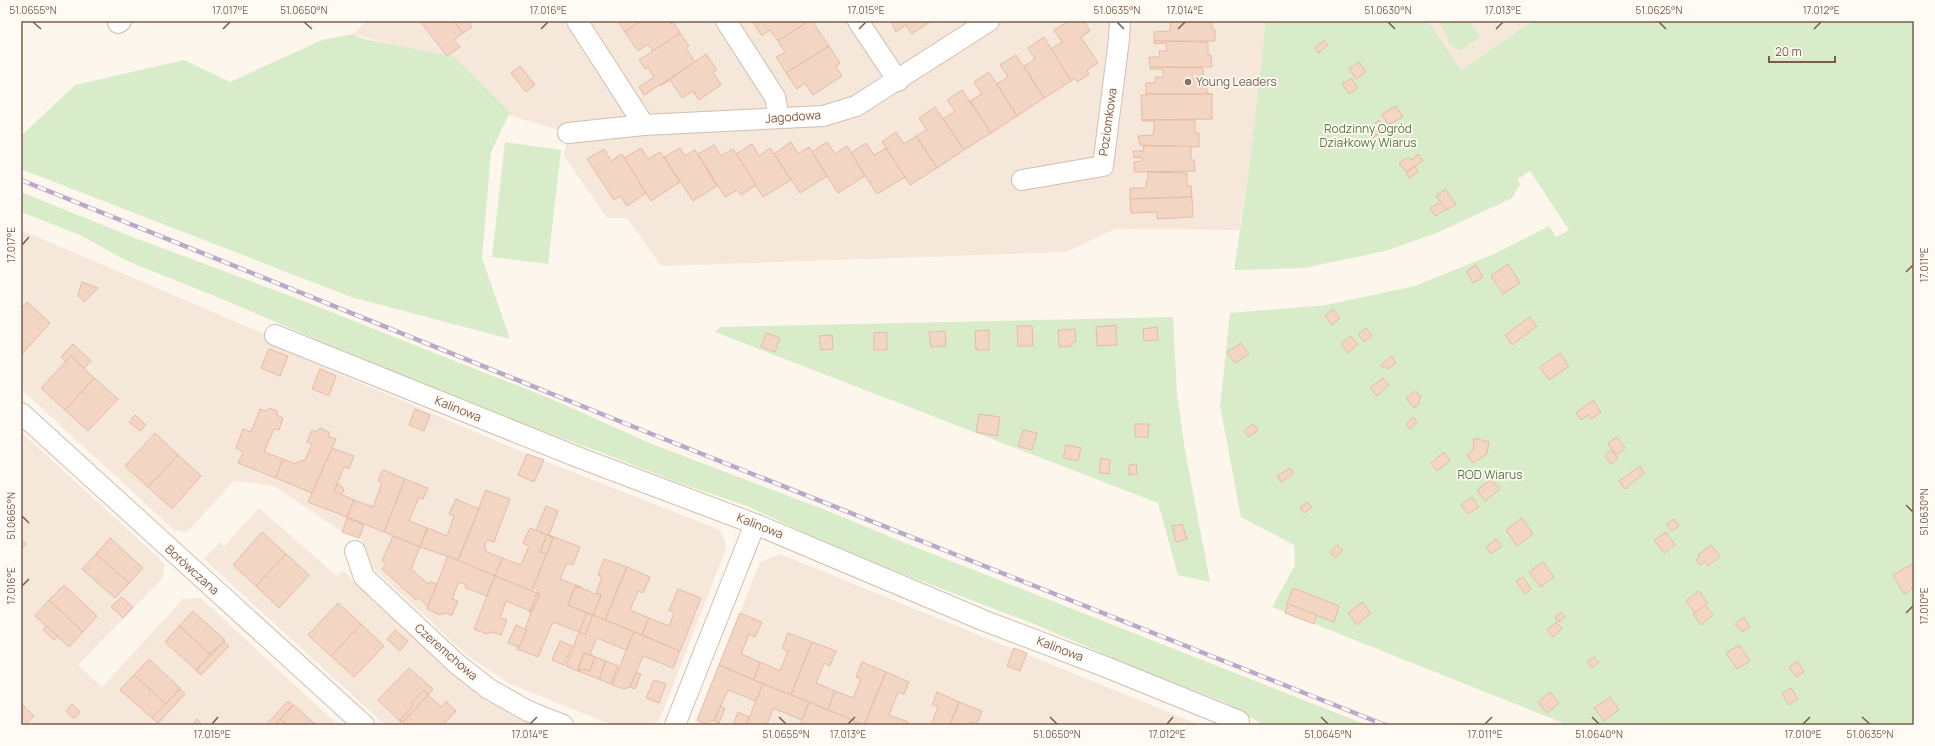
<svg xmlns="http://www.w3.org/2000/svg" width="1935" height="746" font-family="Manrope,sans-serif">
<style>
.residential{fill:#f5e8da}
.green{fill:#d8ecc9}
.building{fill:#f3d5c3;stroke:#e6bba3}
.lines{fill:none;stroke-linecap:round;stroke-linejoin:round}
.minor-casing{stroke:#d1beb0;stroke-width:22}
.minor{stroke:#fff;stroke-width:20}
.rail-casing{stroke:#b9a8c9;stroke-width:4.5}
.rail{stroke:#fffaf3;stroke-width:3;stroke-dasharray:9;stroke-linecap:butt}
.ticks{fill:none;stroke:#7a5c4d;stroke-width:1.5}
.education-dot{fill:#8d6e63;stroke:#fffaf3;stroke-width:1.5}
.labels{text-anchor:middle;stroke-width:3.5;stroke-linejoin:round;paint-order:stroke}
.education-label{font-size:12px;fill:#785e54;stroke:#fffaf3;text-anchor:start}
.street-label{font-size:12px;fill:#7a5c4d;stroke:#fffaf3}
.park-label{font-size:12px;fill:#537a41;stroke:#fffaf3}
.neatline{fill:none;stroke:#7a5c4d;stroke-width:1.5}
.ticks-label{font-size:10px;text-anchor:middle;fill:#7a5c4d}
</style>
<rect width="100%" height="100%" fill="#fdf6ec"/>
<g class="residential">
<path d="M368,21H1265L1264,39L1249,170L1239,230L1115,229L1066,252L661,266L627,218H607L564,156L568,133L501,113L445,59L353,34Z"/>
<path d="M1428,21H1533L1461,70Z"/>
<path d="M21,230L271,337L272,345L527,454L715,528L722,533L725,541V551L660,719L653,725H612L508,683L468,656L371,566L363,540L342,532L274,486L234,481L187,532L174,530L21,389Z"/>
<path d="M21,432L159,558L164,565L163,578L78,665L102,687L183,599L201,598L338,725H21Z"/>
<path d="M259,508L337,576L343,571L450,671L487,701L537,725H385L204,559L220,542L224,546Z"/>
<path d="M780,554L1200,725H695L760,562Z"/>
</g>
<g class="green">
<path d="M1265,21H1428L1461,70L1533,21H1914V725H1568L1272,607L1295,565L1294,545L1241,517L1220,406L1230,313L1326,305L1415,286L1496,253L1549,226L1556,237L1569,230L1530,171L1518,179L1520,185L1512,198L1437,233L1385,251L1304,268L1234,270L1249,170L1264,39Z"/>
<path d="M1438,21H1469L1479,35V37L1460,51L1452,45L1448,44V37Z"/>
<path d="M353,34L364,39L454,57L510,112L491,152L482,258L510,339L351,297L21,169V136L75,85L184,60L230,82L322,40Z"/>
<path d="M505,142L561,150L548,264L492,257Z"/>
<path d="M21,192L135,238L301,300L417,346L549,398L652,444L828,511L910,545L1367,725H1264L1224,702L1148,673L1034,624L843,551L747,506L682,484L600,452L446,395L222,299L127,261L80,235L21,212Z"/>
<path d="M1173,317L1177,394L1185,450L1210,582L1178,575L1158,503L715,332L720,327Z"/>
</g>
<g class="building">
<path d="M420,21H454L463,33L454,40L460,47L447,56Z"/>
<path d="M454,21H473L470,24L472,27L463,33Z"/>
<path d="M618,21H641L625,32Z"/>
<path d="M641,21H669L671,24L673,22L680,33L653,51L648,44L638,51L625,32Z"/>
<path d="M752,21H809L778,41L770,30L762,36Z"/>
<path d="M809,21H812L829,46L786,73L776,57L785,52L778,41Z"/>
<path d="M891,21H931L912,34L906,25L896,32Z"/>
<path d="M1069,21H1084L1090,31L1081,37L1098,63L1087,70L1089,74L1077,82L1075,78L1071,81L1051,49L1062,42L1054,30Z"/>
<path d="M1171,21H1212V30H1215V41H1154V32L1170,31Z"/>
<path d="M680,33L689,46L686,48L695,62L644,95L639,87L654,77L648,67L645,69L639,60Z"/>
<path d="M1044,37L1071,81L1044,98L1024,66L1035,59L1028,48Z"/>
<path d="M1324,40L1328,45L1319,53L1315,48Z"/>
<path d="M1154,41L1208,42V55H1211L1212,67H1150L1149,57H1160L1159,51H1167L1166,43L1154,44Z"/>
<path d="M829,46L840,63L836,66L842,76L813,95L805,83L797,89L786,73Z"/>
<path d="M706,54L717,70L713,72L721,85L699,100L693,91L682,98L670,80L660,86Z"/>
<path d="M1016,55L1044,98L1017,116L997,84L1008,77L1000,65Z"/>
<path d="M1359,62L1366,72L1356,79L1349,69Z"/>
<path d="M520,66L535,85L526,92L511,73Z"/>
<path d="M1150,67L1203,68L1204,82H1207V93L1212,94H1146V83H1155V77H1163V69H1150Z"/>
<path d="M989,72L1017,116L991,133L970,101L982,94L974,82Z"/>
<path d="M1351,78L1358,88L1349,94L1342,84Z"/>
<path d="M962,90L991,133L964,150L943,119L955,111L947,100Z"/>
<path d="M1146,94H1212V119L1142,120L1141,95H1147Z"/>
<path d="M1396,106L1403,117L1388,125L1382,114Z"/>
<path d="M935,107L964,150L937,168L916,136L927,130L919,118Z"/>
<path d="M1142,120H1195V133H1199V147L1140,145L1138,136L1153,135L1154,128V121H1142Z"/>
<path d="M1379,120L1385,128L1372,139L1366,131Z"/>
<path d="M896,132L904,144L916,136L937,168L910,185L882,142Z"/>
<path d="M791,142L798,154L809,147L827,176L800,193L774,154Z"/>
<path d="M827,142L835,154L847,146L865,176L838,193L812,152Z"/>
<path d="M866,143L874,155L886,148L905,177L877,194L851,153Z"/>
<path d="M752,144L759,156L770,148L791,180L763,197L736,154Z"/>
<path d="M714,145L721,156L733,149L756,185L741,195L737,190L725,197L698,154Z"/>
<path d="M1143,146H1191V160H1194L1195,171L1134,172V162L1142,161V157L1134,158L1133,151H1144Z"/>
<path d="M641,148L648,159L660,152L680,182L651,201L624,158Z"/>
<path d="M680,148L685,156L695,150L717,186L693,201L664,157Z"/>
<path d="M604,149L611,161L622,154L646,193L627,206L620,196L614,200L587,159Z"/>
<path d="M1418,154L1423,161L1406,172L1399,163L1408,157L1411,160Z"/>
<path d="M1415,166L1418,172L1409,178L1406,173Z"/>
<path d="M1148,172L1187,173V186H1191L1192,197L1130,199V188H1146V181H1148Z"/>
<path d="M1445,189L1456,204L1447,210L1436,196Z"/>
<path d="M1192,197L1193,217L1157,219V212L1131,213L1130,199Z"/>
<path d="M1441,202L1447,209L1435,216L1430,208Z"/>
<path d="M1508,264L1520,283L1503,294L1491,276Z"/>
<path d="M1476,265L1483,277L1473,283L1466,271Z"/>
<path d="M82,282L98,288L84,302L78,295Z"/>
<path d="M27,302L50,323L21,355V309Z"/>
<path d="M1333,309L1340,318L1332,325L1325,316Z"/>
<path d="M1530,317L1537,326L1512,345L1505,335Z"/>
<path d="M1116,325L1117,345L1097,346L1096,327Z"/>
<path d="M1017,326H1032L1033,346H1018Z"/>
<path d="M1157,327L1158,340L1144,341L1143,329Z"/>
<path d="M1366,328L1372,336L1364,342L1358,334Z"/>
<path d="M1075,329L1076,342H1072V346L1059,347L1058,330Z"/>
<path d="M989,330V350H976L975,331Z"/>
<path d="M945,331L946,346L931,347L929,332Z"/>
<path d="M887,332V350H874V333Z"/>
<path d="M766,333L780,338L775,352L761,347Z"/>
<path d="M832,335L833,349L821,350L819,336Z"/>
<path d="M1350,336L1358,344L1348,353L1341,344Z"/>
<path d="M1241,343L1249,354L1235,363L1227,352Z"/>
<path d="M73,344L91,361L84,368L71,356L66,362L61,357Z"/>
<path d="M269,349L288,356L280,376L261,368Z"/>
<path d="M1560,353L1569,366L1549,380L1540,367Z"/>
<path d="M71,356L94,378L65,410L41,388Z"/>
<path d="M1392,356L1396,363L1388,369L1386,366L1383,368L1381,365Z"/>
<path d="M320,369L336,376L329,396L312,389Z"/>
<path d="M94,378L118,399L88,431L65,410Z"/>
<path d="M1383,378L1389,385L1377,396L1370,388Z"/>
<path d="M1416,391L1421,398L1418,401L1420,403L1414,408L1406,398Z"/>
<path d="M1593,400L1601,412L1591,419L1588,415L1581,420L1576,413Z"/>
<path d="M269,408L277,411L278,416L283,418L279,430L274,429L264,452L283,459L276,478L238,463L243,452L236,448L243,429L251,432L260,409L266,411Z"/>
<path d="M415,409L430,415L424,431L409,425Z"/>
<path d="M979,414L1000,417L997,436L976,432Z"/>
<path d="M135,415L146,425L140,431L129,422Z"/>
<path d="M1413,417L1417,422L1410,429L1406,424Z"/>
<path d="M1135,424H1149L1148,437H1135Z"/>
<path d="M1253,424L1258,430L1249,437L1244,431Z"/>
<path d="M320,428L329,432V437L336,439L312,493L276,478L283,459L296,464L297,462L305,460L312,444L307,442L312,430L316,432Z"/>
<path d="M1023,430L1037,433L1032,450L1018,446Z"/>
<path d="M155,433L178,455L148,487L125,466Z"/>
<path d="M1617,437L1625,448L1616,455L1608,443Z"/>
<path d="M1474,438L1489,442L1487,454L1473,463L1467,455L1473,450Z"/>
<path d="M1066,445L1081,448L1078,461L1063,458Z"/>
<path d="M332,448L354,456L349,469L344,467L334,491L354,500L347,517L308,502Z"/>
<path d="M1611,450L1618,458L1611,464L1605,456Z"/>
<path d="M1444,452L1450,461L1437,471L1431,463Z"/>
<path d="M527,454L544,460L534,482L518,475Z"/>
<path d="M178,455L201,476L172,509L148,487Z"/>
<path d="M1101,458L1110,460L1109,474L1099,473Z"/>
<path d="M1136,464L1137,474L1129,475V465Z"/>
<path d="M1640,466L1644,473L1625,489L1619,481Z"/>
<path d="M1290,468L1294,473L1281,482L1277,476Z"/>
<path d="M383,470L405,479L384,532L347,517L354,500L373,507L382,483L378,481Z"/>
<path d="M405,479L428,488L423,499L419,497L409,521L427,528L420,547L384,532Z"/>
<path d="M1491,479L1500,489L1485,501L1477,490Z"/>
<path d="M338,483L344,489L341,495L334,491Z"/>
<path d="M486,490L510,499L494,542L487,540L484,547L486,548L485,551L502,558L495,576L458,561Z"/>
<path d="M1472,497L1479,507L1468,514L1461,505Z"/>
<path d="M456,499L479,509L458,560L420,547L428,528L447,536L454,516L449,514Z"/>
<path d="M1307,502L1312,507L1304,513L1300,508Z"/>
<path d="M546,506L558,511L549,535H547L536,530Z"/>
<path d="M347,518L364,525L359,538L342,532Z"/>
<path d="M1522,518L1533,534L1517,546L1506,530Z"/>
<path d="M1674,519L1679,526L1672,531L1666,524Z"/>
<path d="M1182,524L1187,539L1176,542L1172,526Z"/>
<path d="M530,528L547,535L540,552L547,554L532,591L495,576L502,558L521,565L529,546L523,543Z"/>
<path d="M262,532L286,554L256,586L233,565Z"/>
<path d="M1666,532L1675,545L1664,553L1654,540Z"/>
<path d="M547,535L553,538L547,554L540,552Z"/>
<path d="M549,535L580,547L573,565L567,563L560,579L581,587H575L568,605L587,613L579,632L553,622L538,657L517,649L518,646L519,647L527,630L525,629L531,613L529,612L532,611L540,594L537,593L538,590L533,588L553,538Z"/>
<path d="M393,536L420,547L411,569L428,584L430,582L437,584L428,607L418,597L416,600L382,569L386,565L382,561Z"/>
<path d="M110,538L143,568L129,583L96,554Z"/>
<path d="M21,539L26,544L21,550Z"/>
<path d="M1496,539L1502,546L1491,554L1486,547Z"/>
<path d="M1337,545L1343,550L1335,558L1330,552Z"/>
<path d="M1711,545L1720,556L1708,566L1705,561L1700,565L1696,560L1700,557L1698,555Z"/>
<path d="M96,554L129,583L115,598L82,569Z"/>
<path d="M286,554L309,575L279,608L256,586Z"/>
<path d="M448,556L495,576L487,596L466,588L465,584L459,582L452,599L458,601L452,615L445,613L440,615L427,609Z"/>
<path d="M604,559L627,567L605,620L593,615L601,595L596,593L602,577L598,575Z"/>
<path d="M1543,562L1554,577L1541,587L1529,572Z"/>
<path d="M1914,563V588L1904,594L1893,575Z"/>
<path d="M627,567L650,577L643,593L638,591L630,610L649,618L642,635L605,620Z"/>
<path d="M495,576L537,593L530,611L506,601L500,618L507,620L501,635L493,632L487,634L474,629Z"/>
<path d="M1523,577L1531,589L1525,594L1516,581Z"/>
<path d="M64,585L97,616L83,632L49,600Z"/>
<path d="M575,587L583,588L584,591L587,589L595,595L596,593L601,595L593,615L568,605Z"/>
<path d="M1293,588L1339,606L1334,622L1287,604Z"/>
<path d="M678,589L701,598L680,651L642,635L649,618L669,626L674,613L669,610Z"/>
<path d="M1699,591L1708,603L1695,613L1686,601Z"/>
<path d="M537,593L540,594L532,611H530Z"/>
<path d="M121,597L133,607L123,618L111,607Z"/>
<path d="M49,600L83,632L69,647L35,616Z"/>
<path d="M1362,602L1371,613L1357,625L1348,613Z"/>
<path d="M338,603L361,624L331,656L308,635Z"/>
<path d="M1288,604L1317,615L1314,624L1285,613Z"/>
<path d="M1705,605L1713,615L1701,625L1693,614Z"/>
<path d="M193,611L225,640L210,654L179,626Z"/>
<path d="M1561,612L1565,617L1559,622L1555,617Z"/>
<path d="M587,613L593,615L585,635L579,632Z"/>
<path d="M740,613L762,622L755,637L749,634L741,654L760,662L754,680L719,665Z"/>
<path d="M593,615L634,632L626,650L597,638L590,654L595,657L584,653L577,671L566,666L579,632L585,635Z"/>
<path d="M1744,617L1750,627L1742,632L1735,624Z"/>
<path d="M1556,622L1562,629L1553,637L1547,630Z"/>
<path d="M361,624L384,646L354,677L331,656Z"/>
<path d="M516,625L527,630L519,647L508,643Z"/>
<path d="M46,626L58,636L54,640L43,630Z"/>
<path d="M179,626L210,654L196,670L165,642Z"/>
<path d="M395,630L408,641L400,651L387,639Z"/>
<path d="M634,632L680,651L673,668L643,656L630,687L624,689L612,685Z"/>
<path d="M788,633L812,642L791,695L754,680L760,662L780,671L788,651L782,648Z"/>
<path d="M224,641L229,646L201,675L196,671Z"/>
<path d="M560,641L572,646L564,665L552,660Z"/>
<path d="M812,642L836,651L830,666L824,663L816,683L835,691L828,710L791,695Z"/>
<path d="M1739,645L1750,661L1737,669L1726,653Z"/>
<path d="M1014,648L1027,653L1020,671L1007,666Z"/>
<path d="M584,653L595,657L590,671L583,669L578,671Z"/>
<path d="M595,657L606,661L599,679L578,671L583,669L590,671Z"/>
<path d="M1594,657L1599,662L1592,668L1587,662Z"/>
<path d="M149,659L180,688L166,704L134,675Z"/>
<path d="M606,661L618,666L611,684L599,679Z"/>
<path d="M1797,661L1804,672L1796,677L1789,667Z"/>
<path d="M862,662L886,672L864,725L828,710L835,691L853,698L861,679L856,677Z"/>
<path d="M719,665L763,684L756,701L728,690L714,721L712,720L707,724L697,720Z"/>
<path d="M409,668L433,689L428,695L424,690L411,703L413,706L400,720L402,723L378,700Z"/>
<path d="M886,672L909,682L904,694L898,692L889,715L908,722L907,725H864Z"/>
<path d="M636,673L641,674L635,689L630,687Z"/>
<path d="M134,675L166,704L152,718L120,690Z"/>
<path d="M654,680L666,684L659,703L646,698Z"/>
<path d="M763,684L809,702L802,720L773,708L767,725H746Z"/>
<path d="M1791,688L1798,699L1789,705L1782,693Z"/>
<path d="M180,689L185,694L158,723L152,718Z"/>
<path d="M424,690L428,695L403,722L400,720L413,706L411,703Z"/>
<path d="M937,692L959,702L950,725H931L938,707L932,705Z"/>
<path d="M1550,692L1559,703L1547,713L1538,702Z"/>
<path d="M428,695L441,707L446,701L456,711L443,725H406L403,722Z"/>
<path d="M1610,697L1619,710L1604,721L1594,708Z"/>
<path d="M288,701L293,705L275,725H266Z"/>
<path d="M809,702L855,721L854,725H800Z"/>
<path d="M959,702L982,711L977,724L971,722L970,725H950Z"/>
<path d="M21,703L34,716L25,725H21Z"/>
<path d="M72,704L80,712L74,719L66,711Z"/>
<path d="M294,705L316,725H287L280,719Z"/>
<path d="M721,706L725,708L719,723L714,721Z"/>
<path d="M738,712L749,717L746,725H733Z"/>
<path d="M197,719L203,725H192Z"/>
<path d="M280,719L287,725H275Z"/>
<path d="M855,721L864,725H865H854Z"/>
</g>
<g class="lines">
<g class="minor-casing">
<g id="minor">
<path d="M577,21L644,125"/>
<path d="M726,21L775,97L779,118"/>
<path d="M858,21L898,81"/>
<path d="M118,23L121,21"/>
<path d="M568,133L644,125L823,116L856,106L989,21"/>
<path d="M1022,180L1103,166L1119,39L1120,21"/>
<path d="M275,335L580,458L755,524L985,621L1106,667L1239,721L1238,725"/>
<path d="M21,413L364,725"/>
<path d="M355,551L364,577L457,664L489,689L528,711L563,725"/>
<path d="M675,725L755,524"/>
</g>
</g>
<use href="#minor" class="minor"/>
<g class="rail-casing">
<path id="rail" d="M21,180L629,425L1385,725"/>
</g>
<use href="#rail" class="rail"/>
</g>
<path class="ticks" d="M33,22L41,29M304,22L312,29M1117,22L1124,29M1388,22L1395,29M1659,22L1666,29M223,29L230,22M541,29L548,22M859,29L866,22M1178,29L1185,22M1496,29L1503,22M1814,29L1821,22M22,245L29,237M1906,272L1913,265M1906,505L1913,512M22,516L29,523M22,586L29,579M1906,613L1913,606M779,717L786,724M1050,717L1057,724M1321,717L1328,724M1592,717L1599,724M1862,717L1870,724M212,724L218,717M530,724L537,717M848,724L855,717M1167,724L1173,717M1485,724L1492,717M1803,724L1810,717"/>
<circle class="education-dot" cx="1188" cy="82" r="4"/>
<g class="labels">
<g class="education-label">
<text x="1196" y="86">Young Leaders</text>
</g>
<g class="street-label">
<text transform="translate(793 117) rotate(-4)" y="4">Jagodowa</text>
<text transform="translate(1108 122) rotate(-82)" y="4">Poziomkowa</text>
<text transform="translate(458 409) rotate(22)" y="4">Kalinowa</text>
<text transform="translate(760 526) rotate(22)" y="4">Kalinowa</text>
<text transform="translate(192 570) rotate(42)" y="4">Borówczana</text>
<text transform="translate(1060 649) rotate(21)" y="4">Kalinowa</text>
<text transform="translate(446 652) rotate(41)" y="4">Czeremchowa</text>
</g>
<g class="park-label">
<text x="1368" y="133">Rodzinny Ogród<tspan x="1368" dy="14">Działkowy Wiarus</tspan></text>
<text x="1490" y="479">ROD Wiarus</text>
</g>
</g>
<rect width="1935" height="746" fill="none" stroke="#fffaf3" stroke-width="44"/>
<path d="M1769 56v6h66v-6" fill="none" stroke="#7a5c4d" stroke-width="2"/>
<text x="1775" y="56" font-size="12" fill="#7a5c4d" stroke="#fffaf3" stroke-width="3" paint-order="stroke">20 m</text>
<rect x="22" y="22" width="1891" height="702" class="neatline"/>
<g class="ticks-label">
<text x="33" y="14">51.0655°N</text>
<text x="230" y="14">17.017°E</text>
<text x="304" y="14">51.0650°N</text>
<text x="548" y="14">17.016°E</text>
<text x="866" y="14">17.015°E</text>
<text x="1117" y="14">51.0635°N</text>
<text x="1185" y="14">17.014°E</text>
<text x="1388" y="14">51.0630°N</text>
<text x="1503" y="14">17.013°E</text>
<text x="1659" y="14">51.0625°N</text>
<text x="1821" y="14">17.012°E</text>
<text transform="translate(11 245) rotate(-90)" y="4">17.017°E</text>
<text transform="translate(1924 265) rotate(-90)" y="4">17.011°E</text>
<text transform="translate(1924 512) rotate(-90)" y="4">51.0630°N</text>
<text transform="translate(11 516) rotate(-90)" y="4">51.0665°N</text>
<text transform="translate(11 586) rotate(-90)" y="4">17.016°E</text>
<text transform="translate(1924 606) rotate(-90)" y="4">17.010°E</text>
<text x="212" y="738">17.015°E</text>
<text x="530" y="738">17.014°E</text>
<text x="786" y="738">51.0655°N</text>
<text x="848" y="738">17.013°E</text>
<text x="1057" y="738">51.0650°N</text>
<text x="1167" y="738">17.012°E</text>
<text x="1328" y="738">51.0645°N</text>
<text x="1485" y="738">17.011°E</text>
<text x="1599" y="738">51.0640°N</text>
<text x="1803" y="738">17.010°E</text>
<text x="1870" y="738">51.0635°N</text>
</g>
</svg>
